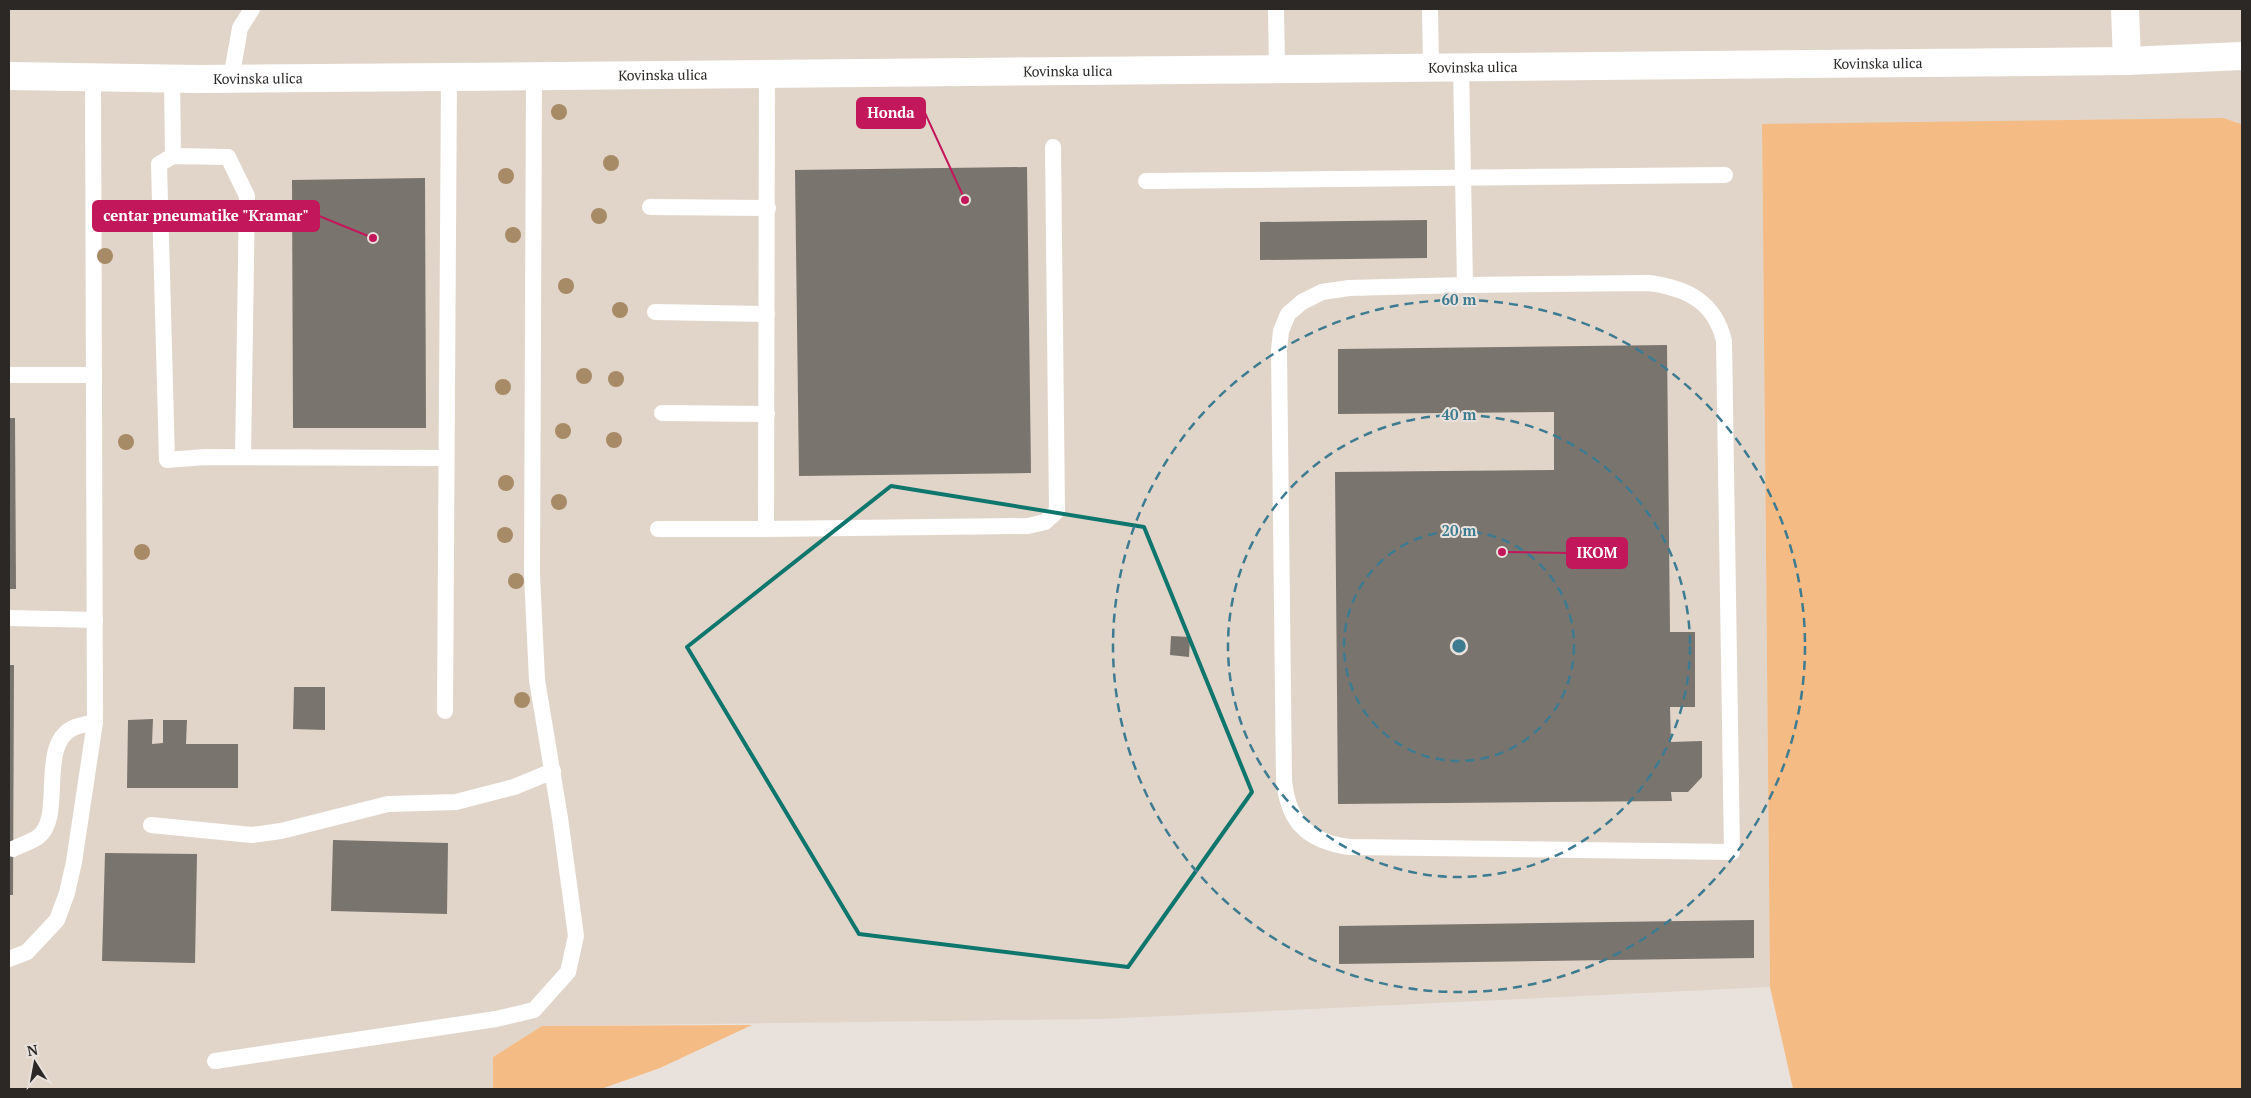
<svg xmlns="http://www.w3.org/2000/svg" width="2251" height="1098" font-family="'PT Serif',serif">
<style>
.built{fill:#e1d5c9}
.green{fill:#f5bb84}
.building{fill:#7a746e}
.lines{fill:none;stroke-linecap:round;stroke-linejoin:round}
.service{stroke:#fff;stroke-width:16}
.minor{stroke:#fff;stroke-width:28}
.tree{fill:#a78a66}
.marked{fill:none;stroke:#0f766e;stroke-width:4;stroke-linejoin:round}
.ring{fill:none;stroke:#3d7b91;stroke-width:2.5;stroke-dasharray:9 6}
.labels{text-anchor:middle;stroke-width:4;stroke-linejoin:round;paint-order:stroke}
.street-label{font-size:14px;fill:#2b2826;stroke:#e9e2dc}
.centre{fill:#3d7b91;stroke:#e9e2dc;stroke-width:2.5}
.ring-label{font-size:15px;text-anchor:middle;font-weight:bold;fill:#3d7b91;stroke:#e9e2dc;stroke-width:4;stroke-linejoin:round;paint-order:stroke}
.leader{fill:none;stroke:#c2185b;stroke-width:2}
.callout-dot{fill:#c2185b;stroke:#e9e2dc;stroke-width:2}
.callout{fill:#c2185b;stroke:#c2185b;stroke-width:2}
.callout-label{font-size:15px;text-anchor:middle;font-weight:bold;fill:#fff}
</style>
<rect width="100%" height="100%" fill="#e9e2dc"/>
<path class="built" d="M9,9H2242V124L2235,121L1762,124L1770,987L1103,1019L542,1026L493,1057V1089H9Z"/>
<g class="green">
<path d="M2223,118L2242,124V1089H1793L1770,987L1762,124Z"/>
<path d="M752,1025L660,1068L601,1089H493V1057L542,1026Z"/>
</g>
<g class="building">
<path d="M1027,167L1031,473L799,476L795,170Z"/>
<path d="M425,178L426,428H293L292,180Z"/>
<path d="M1427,220V258L1260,260V222Z"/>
<path d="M1667,345L1670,632H1695V707H1670L1671,742L1702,741V777L1688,792H1671L1672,801L1338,804L1335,472L1554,470V412L1338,414V349Z"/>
<path d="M9,418H15L16,589H9Z"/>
<path d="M1171,636L1190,637L1189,657L1170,655Z"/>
<path d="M9,665H14L13,895H9Z"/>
<path d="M294,687H325V730L293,729Z"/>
<path d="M153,719L152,744L163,743V720H187L186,744H238V788H127L128,720Z"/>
<path d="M333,840L448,843L447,914L331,911Z"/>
<path d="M105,853L197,854L195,963L102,961Z"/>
<path d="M1754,920V958L1339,964V926Z"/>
</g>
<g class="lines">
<g class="service">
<path d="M1276,9L1277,68"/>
<path d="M1430,9L1431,66"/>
<path d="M1461,66L1465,285L1349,288L1322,292L1302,302L1288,314L1281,331L1279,350L1284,780C1288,822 1307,841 1349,847L1732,852L1724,341C1715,302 1687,288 1649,283L1465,285"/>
<path d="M172,79L173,156"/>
<path d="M231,79L240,28L252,9"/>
<path d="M1146,181L1725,175"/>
<path d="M650,207L768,208"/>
<path d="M655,312L767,314"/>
<path d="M9,375H94"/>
<path d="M662,413L767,414"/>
<path d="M243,457L247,196L228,157L173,156L159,164L167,460L205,457L446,458"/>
<path d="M658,529H766L767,74"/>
<path d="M766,529L1028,526L1045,522L1057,511L1053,147"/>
<path d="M9,618L95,620"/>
<path d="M445,711L449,77"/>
<path d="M151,825L252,835L281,831L388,804L456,802L514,787L553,771"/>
<path d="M13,849C21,845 31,842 38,837C65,818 37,745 73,728C79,725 88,724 95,722"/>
<path d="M9,959L27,952L57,920L67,893L74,862L95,722L93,78"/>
<path d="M215,1061L496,1019L534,1010L568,972L576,936L560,818L537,680L532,575L534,76"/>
</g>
<g class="minor">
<path d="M2125,9L2127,61"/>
<path id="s1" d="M9,76L200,79L449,77L2127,61L2242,56"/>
</g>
</g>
<g class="tree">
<circle cx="559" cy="112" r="8"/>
<circle cx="611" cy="163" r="8"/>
<circle cx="506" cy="176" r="8"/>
<circle cx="599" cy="216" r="8"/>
<circle cx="513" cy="235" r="8"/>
<circle cx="105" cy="256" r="8"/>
<circle cx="566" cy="286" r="8"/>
<circle cx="620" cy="310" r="8"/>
<circle cx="584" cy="376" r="8"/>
<circle cx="616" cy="379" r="8"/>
<circle cx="503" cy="387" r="8"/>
<circle cx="563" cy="431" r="8"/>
<circle cx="614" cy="440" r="8"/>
<circle cx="126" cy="442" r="8"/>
<circle cx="506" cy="483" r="8"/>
<circle cx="559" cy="502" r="8"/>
<circle cx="505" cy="535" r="8"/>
<circle cx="142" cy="552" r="8"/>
<circle cx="516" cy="581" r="8"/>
<circle cx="522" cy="700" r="8"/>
</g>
<path class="marked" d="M891,486L1144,527L1252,792L1128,967L859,934L687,647Z"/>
<g class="ring">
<circle cx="1459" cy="646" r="115"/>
<circle cx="1459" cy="646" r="231"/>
<circle cx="1459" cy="646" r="346"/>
</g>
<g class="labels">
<g class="street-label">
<text dy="5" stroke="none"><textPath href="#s1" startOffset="1869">Kovinska ulica</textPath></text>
<text dy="5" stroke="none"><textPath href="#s1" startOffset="1464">Kovinska ulica</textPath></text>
<text dy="5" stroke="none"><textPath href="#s1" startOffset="1059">Kovinska ulica</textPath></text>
<text dy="5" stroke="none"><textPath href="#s1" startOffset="654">Kovinska ulica</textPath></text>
<text dy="5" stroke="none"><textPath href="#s1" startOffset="249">Kovinska ulica</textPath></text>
</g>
</g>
<circle cx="1459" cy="646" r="8" class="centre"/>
<g class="ring-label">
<text x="1459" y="305">60 m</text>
<text x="1459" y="420">40 m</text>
<text x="1459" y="536">20 m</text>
</g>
<path class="leader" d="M965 200L925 113M373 238L319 216M1502 552L1567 553"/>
<g class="callout-dot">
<circle cx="965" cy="200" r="5"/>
<circle cx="373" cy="238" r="5"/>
<circle cx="1502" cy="552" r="5"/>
</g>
<g class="callout">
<rect x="857" y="98" width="68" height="30" rx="5"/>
<rect x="93" y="201" width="226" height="30" rx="5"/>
<rect x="1567" y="538" width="60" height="30" rx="5"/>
</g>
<g class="callout-label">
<text x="891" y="118">Honda</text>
<text x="206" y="221">centar pneumatike "Kramar"</text>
<text x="1597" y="558">IKOM</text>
</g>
<rect width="2251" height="1098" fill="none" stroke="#2b2826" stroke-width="20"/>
<g transform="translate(35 1063) rotate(349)" stroke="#e9e2dc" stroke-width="4" paint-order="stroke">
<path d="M0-4L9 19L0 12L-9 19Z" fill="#2b2826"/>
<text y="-8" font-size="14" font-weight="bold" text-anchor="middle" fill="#2b2826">N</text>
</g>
</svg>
